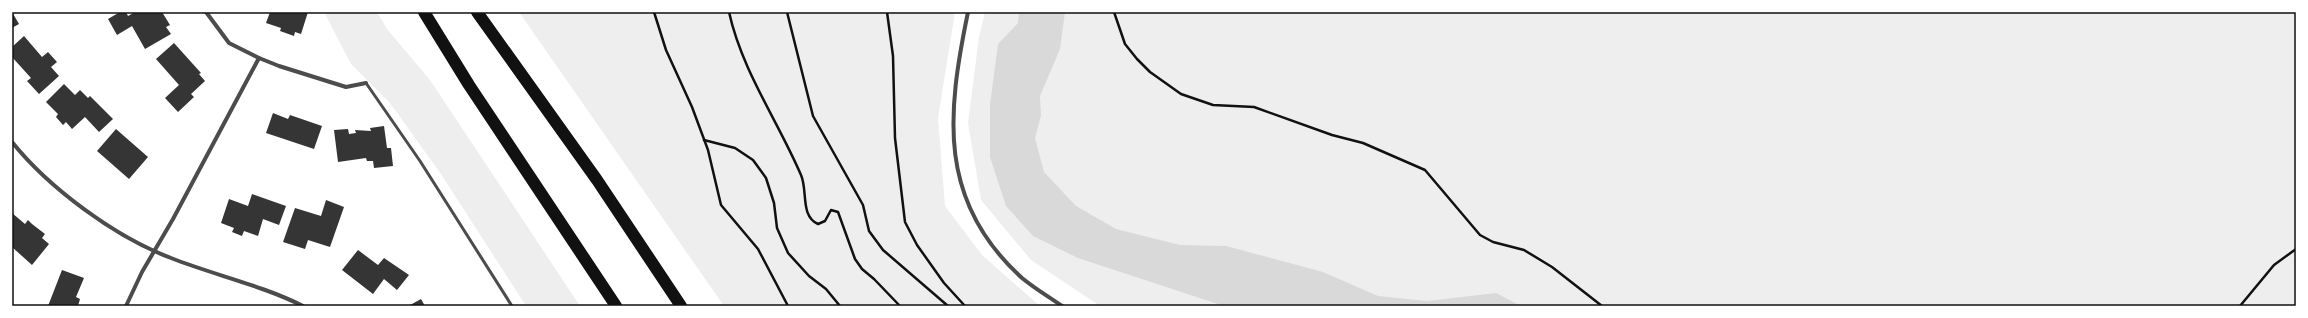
<svg xmlns="http://www.w3.org/2000/svg" width="2308" height="318" font-family="Barlow,sans-serif">
<style>
.green{fill:#eee}
.water{fill:#d9d9d9}
.building{fill:#353535}
.lines{fill:none;stroke-linecap:round;stroke-linejoin:round}
.path{stroke:#111;stroke-width:2.5}
.service{stroke:#4c4c4c;stroke-width:3}
.minor{stroke:#4c4c4c;stroke-width:4}
.motorway{stroke:#111;stroke-width:12}
.neatline{fill:none;stroke:#111;stroke-width:1.5}
</style>
<rect width="100%" height="100%" fill="#fff"/>
<g class="green">
<polygon points="324,12 377,12 387,29 430,80 580,306 526,306 441,174 390,103 351,64"/>
<polygon points="519,12 955,12 938,118 945,206 982,255 1040,306 724,306"/>
<polygon points="985,12 2296,12 2296,306 1100,306 1031,260 981,200 968,123 979,37"/>
</g>
<polygon class="water" points="1019,12 1065,12 1060,49 1040,96 1041,116 1035,138 1044,172 1076,206 1116,229 1180,245 1226,246 1323,272 1378,296 1427,301 1496,293 1521,306 1224,306 1078,258 1033,236 1006,206 990,157 990,105 998,44 1018,23"/>
<g class="building">
<polygon points="12,12 19,24 12,28"/>
<polygon points="120,12 126,12 128,16 135,12 162,12 170,25 166,27 171,34 145,49 132,26 117,35 108,19"/>
<polygon points="270,12 308,12 301,34 295,32 294,36 280,31 281,28 266,23"/>
<polygon points="24,36 42,57 48,52 57,62 51,67 59,76 39,94 27,81 31,78 12,57 12,47"/>
<polygon points="174,43 201,73 199,74 205,81 191,94 194,97 178,112 165,98 179,85 156,59"/>
<polygon points="64,84 75,95 80,90 88,98 90,96 113,119 99,132 85,117 72,129 66,122 63,125 56,117 58,114 46,102"/>
<polygon points="273,113 288,119 290,115 322,126 314,149 266,133"/>
<polygon points="384,126 387,148 391,148 393,166 374,168 373,161 367,161 366,158 338,162 334,130 348,129 349,134 356,133 355,130 371,131 370,128"/>
<polygon points="116,129 148,157 129,179 97,151"/>
<polygon points="252,194 286,206 279,225 263,219 258,236 244,231 242,236 232,232 234,228 221,223 229,199 248,206"/>
<polygon points="326,200 344,207 330,247 308,240 305,249 283,242 295,208 321,216"/>
<polygon points="12,213 25,224 28,220 32,224 45,234 42,238 49,244 32,265 12,247"/>
<polygon points="358,250 378,265 384,258 409,275 397,290 384,279 373,294 342,270"/>
<polygon points="62,270 84,278 76,297 80,299 78,306 48,306"/>
<polygon points="421,299 425,306 408,306 412,304"/>
</g>
<g class="lines">
<g class="path">
<polyline points="654,12 666,50 692,107 708,150 721,205 758,249 788,306"/>
<path d="M 729,12 C 742,71 778,121 801,175 C 808,191 800,216 818,224 L 825,221 L 831,210 L 838,212 L 855,259 L 862,269 L 874,279 L 900,306"/>
<polyline points="787,12 813,116 863,205 869,231 883,250 948,306"/>
<polyline points="887,12 893,56 895,138 905,222 917,245 944,283 965,306"/>
<polyline points="1114,12 1125,44 1137,59 1150,72 1181,94 1213,105 1254,107 1332,135 1363,143 1425,170 1480,235 1493,242 1524,250 1552,267 1602,306"/>
<polyline points="704,140 735,148 753,160 766,178 774,203 777,228 788,253 809,276 826,289 840,306"/>
<polyline points="2240,306 2274,265 2296,249"/>
</g>
<polyline class="service" points="366,83 420,161 512,306"/>
<g class="minor">
<polyline points="206,12 229,43 259,58 279,66 346,87 366,83"/>
<path d="M 968,12 C 947,114 937,201 1022,278 C 1034,288 1049,297 1062,306"/>
<path d="M 12,142 C 49,188 115,237 171,258 C 214,275 261,285 303,306"/>
<polyline points="126,306 142,272 173,219 259,58"/>
</g>
<g class="motorway">
<polyline points="424,12 469,85 616,306"/>
<polyline points="477,12 597,180 681,306"/>
</g>
</g>
<rect width="2308" height="318" fill="none" stroke="#ffffff" stroke-width="26"/>
<rect x="13" y="13" width="2282" height="292" class="neatline"/>
</svg>
